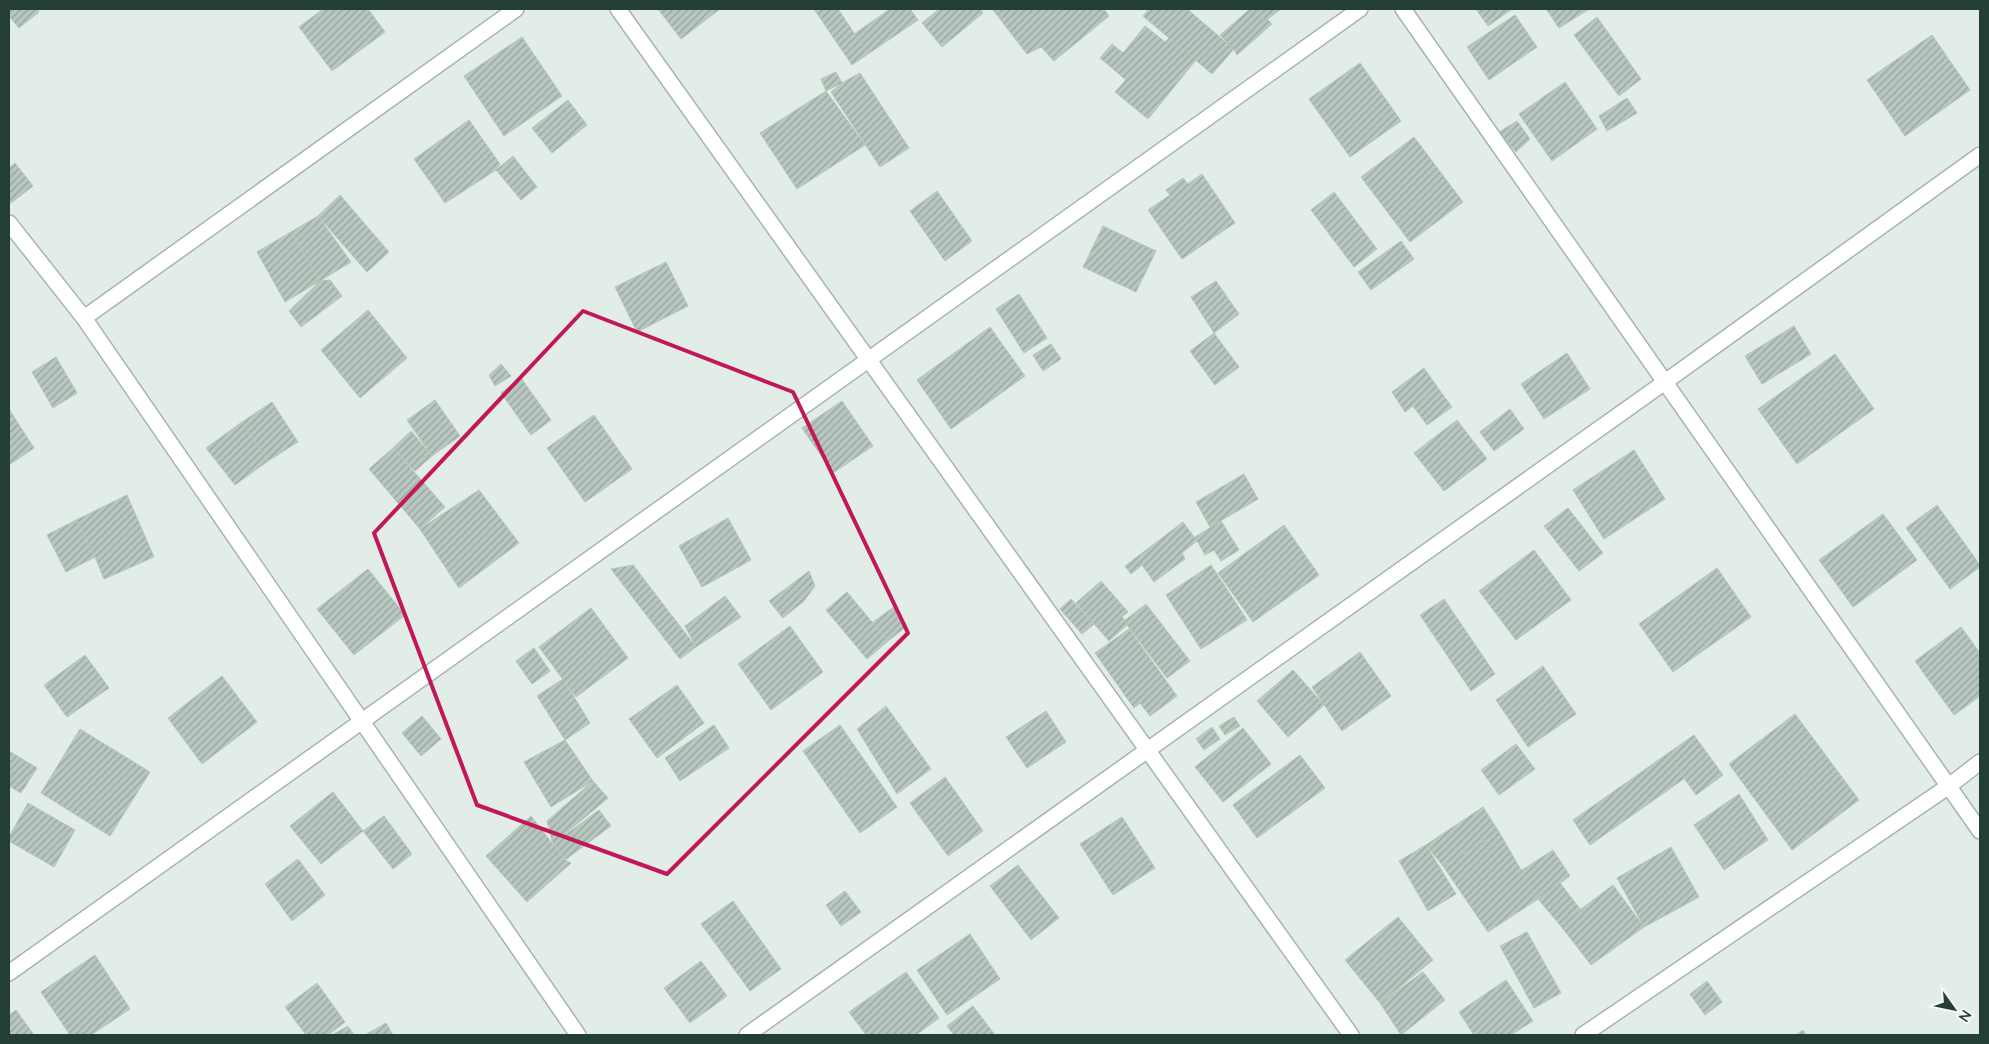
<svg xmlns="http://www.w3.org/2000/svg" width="1989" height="1044" font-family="Lato,sans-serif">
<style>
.building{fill:url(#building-hatch);stroke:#b5c6bc}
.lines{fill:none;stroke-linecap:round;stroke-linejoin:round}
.minor-casing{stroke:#a6b5ad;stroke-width:18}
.minor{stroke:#fff;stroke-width:15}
.marked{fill:none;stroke:#c2185b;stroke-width:4;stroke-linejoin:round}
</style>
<defs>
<pattern id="building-hatch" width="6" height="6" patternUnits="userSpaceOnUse" patternTransform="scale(1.25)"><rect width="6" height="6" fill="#b8c7bf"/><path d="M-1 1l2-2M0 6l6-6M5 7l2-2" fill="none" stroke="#95a39c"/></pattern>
</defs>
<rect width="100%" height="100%" fill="#e3ede7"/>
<g class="building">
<polygon points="9,9 37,9 39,12 19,28 9,16"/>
<polygon points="323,9 368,9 385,32 332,71 299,27"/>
<polygon points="658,9 720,9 681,39"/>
<polygon points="814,9 838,9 868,54 852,65"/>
<polygon points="890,9 910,9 918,20 868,54 854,34"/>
<polygon points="939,9 980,9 983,13 942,47 922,23"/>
<polygon points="994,9 1104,9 1109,16 1054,61 1041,47 1027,54 993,10"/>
<polygon points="1149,9 1187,9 1234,49 1212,74 1143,16"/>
<polygon points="1250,9 1258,9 1272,24 1237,55 1234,49 1220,35"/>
<polygon points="1257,9 1281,9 1265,21"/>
<polygon points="1476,9 1512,9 1488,26"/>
<polygon points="1546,9 1589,9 1559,28"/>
<polygon points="1515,15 1537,47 1489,80 1467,47"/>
<polygon points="1597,17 1641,79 1619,96 1574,35"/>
<polygon points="1145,26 1165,42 1169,38 1196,60 1148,119 1115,92 1126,80 1100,58 1112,44 1123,53"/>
<polygon points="1932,35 1970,90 1905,136 1867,80"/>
<polygon points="522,37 562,96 504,136 464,76"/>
<polygon points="1360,63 1401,121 1350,157 1309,99"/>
<polygon points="836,72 842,83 826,91 821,79"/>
<polygon points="860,73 909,148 880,167 831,92 842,83"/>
<polygon points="1565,82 1597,129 1552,161 1519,114"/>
<polygon points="826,91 865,145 797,189 760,133"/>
<polygon points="1627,98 1637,113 1607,131 1599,116"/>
<polygon points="568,100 587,125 552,153 532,128"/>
<polygon points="469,120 500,164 496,170 445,203 414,159"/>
<polygon points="1517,121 1530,139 1516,152 1499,132"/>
<polygon points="1414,137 1463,202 1410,242 1361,177"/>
<polygon points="513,156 537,187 521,200 496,170"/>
<polygon points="15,163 33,186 11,203 9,200 9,168"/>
<polygon points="1202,174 1235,223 1182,259 1148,210 1170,195 1166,190 1183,178 1188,184"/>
<polygon points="937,191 972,241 945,261 910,211"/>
<polygon points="1334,192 1377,249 1354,267 1311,210"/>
<polygon points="340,195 389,252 367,272 318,216"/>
<polygon points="318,216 351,262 320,281 291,232"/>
<polygon points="1103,226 1156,251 1136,292 1083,267"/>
<polygon points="291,232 320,281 285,302 257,252"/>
<polygon points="1401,241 1414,259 1371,290 1358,272"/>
<polygon points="666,262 688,306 637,332 615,287"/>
<polygon points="330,280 342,296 301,327 289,311 320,281"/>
<polygon points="1216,281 1239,314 1214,333 1191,297"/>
<polygon points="1019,294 1047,338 1024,353 996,309"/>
<polygon points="368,310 407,358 360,398 321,350"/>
<polygon points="1794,326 1811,354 1762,384 1745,356"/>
<polygon points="990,327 1025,376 951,429 917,380"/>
<polygon points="1214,333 1239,367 1215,385 1190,351"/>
<polygon points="1051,344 1061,359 1043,371 1033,355"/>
<polygon points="1567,353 1590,389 1544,419 1521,384"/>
<polygon points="1835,354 1874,409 1797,464 1758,409"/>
<polygon points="56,357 77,393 53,408 32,372"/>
<polygon points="501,364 511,376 495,386 489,375"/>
<polygon points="1424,368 1438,388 1405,412 1392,392"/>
<polygon points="521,378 551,420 531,435 501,393"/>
<polygon points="1438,388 1452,407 1427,425 1413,406"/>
<polygon points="435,400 460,436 432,456 407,420"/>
<polygon points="842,401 873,446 833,473 802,428"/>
<polygon points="272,402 298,442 268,461 242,422"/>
<polygon points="9,409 34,448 9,465"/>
<polygon points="1510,409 1524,429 1494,451 1480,432"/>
<polygon points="594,415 632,469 585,502 547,448"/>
<polygon points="1457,420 1487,459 1444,491 1414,453"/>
<polygon points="242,422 268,461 235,485 206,448"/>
<polygon points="411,431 432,456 415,471 393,448"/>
<polygon points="393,448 445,507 420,529 369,469"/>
<polygon points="1634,450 1665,499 1604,539 1573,490"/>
<polygon points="1244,474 1258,499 1210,527 1196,502"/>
<polygon points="479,490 519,543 459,588 420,529"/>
<polygon points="127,495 154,557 104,579 95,557 76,520"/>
<polygon points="1937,505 1980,565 1980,567 1950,589 1906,528"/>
<polygon points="1568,508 1603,553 1579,571 1544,526"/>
<polygon points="1883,514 1917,560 1853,607 1819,560"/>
<polygon points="728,518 751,560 702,587 679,546"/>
<polygon points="76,520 95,557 66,572 47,535"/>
<polygon points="1221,521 1239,550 1221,561 1214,550 1205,555 1195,537"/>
<polygon points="1183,522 1197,541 1182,553 1185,559 1154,582 1142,565 1131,574 1125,566"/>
<polygon points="1284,525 1319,575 1253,622 1218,573"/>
<polygon points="1534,550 1571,600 1516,640 1479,591"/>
<polygon points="633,565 696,647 680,659 611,569"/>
<polygon points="1211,565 1247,620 1201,649 1166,595"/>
<polygon points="1717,568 1751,617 1673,672 1639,624"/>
<polygon points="368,569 405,615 354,655 317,609"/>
<polygon points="809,571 815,586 804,601 792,584"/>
<polygon points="1101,581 1128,612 1122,617 1128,624 1109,641 1076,603"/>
<polygon points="792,584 804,601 783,618 769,601"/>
<polygon points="847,592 888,641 867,659 826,610"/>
<polygon points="725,596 741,617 696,647 685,626"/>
<polygon points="1071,599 1094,624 1082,634 1060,609"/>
<polygon points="1444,599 1495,674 1471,691 1420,615"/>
<polygon points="1146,604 1190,661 1167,678 1124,621"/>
<polygon points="894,607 907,626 888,641 873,622"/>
<polygon points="591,608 628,658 576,697 539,647"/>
<polygon points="790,626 823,672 771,710 738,664"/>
<polygon points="1961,627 1980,653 1980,696 1954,715 1915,661"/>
<polygon points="1129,629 1177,696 1150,716 1140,703 1134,708 1095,653"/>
<polygon points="534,648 550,671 532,684 516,661"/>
<polygon points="1360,652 1391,696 1342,731 1312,687"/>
<polygon points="85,655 109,688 67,717 44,685"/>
<polygon points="1543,666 1576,714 1528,747 1496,700"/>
<polygon points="1293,670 1324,705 1288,737 1257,701"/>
<polygon points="222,676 257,722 202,764 168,718"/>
<polygon points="563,679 590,723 565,740 537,696"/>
<polygon points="677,685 704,723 657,758 629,719"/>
<polygon points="886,706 931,769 897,794 857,729"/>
<polygon points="1046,711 1066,742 1027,768 1006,737"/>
<polygon points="1795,714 1859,800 1792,850 1729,764"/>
<polygon points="422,716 441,739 421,756 402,733"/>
<polygon points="1234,717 1240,726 1225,735 1219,726"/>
<polygon points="714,725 729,748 680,781 665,758"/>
<polygon points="840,725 897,807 860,833 803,751"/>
<polygon points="1212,727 1220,739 1204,750 1196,739"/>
<polygon points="1243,728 1271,764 1223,802 1195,767"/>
<polygon points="80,729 150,772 110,836 41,793"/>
<polygon points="1694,735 1723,775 1696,795 1667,754"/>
<polygon points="565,740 593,781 551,807 524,762"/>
<polygon points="1516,744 1535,769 1499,795 1481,770"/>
<polygon points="9,751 37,768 21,793 9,786"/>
<polygon points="1667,754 1685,778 1590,845 1573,820"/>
<polygon points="1300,755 1325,788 1257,838 1233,805"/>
<polygon points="945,777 983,831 948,856 910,803"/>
<polygon points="593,781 608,798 553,844 547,821"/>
<polygon points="333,792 363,831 321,864 290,826"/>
<polygon points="1739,794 1768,840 1724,870 1694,825"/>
<polygon points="28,803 75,830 54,867 9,841 9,837"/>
<polygon points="1483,807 1499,832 1443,866 1426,845"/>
<polygon points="599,810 611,826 565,860 553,844"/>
<polygon points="384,816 412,854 393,869 363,831"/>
<polygon points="531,816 565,860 571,863 527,902 486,856"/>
<polygon points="1122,817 1155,868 1113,895 1080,844"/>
<polygon points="1499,832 1538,899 1488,932 1443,866"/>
<polygon points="1426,845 1456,894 1428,911 1399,861"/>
<polygon points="1671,847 1699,897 1644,927 1617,878"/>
<polygon points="1553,850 1570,876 1538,899 1519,872"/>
<polygon points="298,859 325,895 292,921 265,884"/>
<polygon points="1018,865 1059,918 1031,940 990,886"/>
<polygon points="1560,883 1580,909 1560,925 1538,899"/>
<polygon points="1613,885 1644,927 1591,965 1560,925"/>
<polygon points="845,891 861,912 841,926 826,905"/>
<polygon points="733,901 781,969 750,991 701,924"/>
<polygon points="1398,917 1433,960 1380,1003 1345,960"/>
<polygon points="1527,932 1561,993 1534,1008 1500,946"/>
<polygon points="970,934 1000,979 947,1015 917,970"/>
<polygon points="95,955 130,1009 91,1035 70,1035 41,992"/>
<polygon points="701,961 727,996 690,1023 664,988"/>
<polygon points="906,972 939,1018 916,1035 866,1035 849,1012"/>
<polygon points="1423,972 1445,1000 1401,1035 1380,1003"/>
<polygon points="1506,980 1533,1021 1511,1035 1474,1035 1459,1012"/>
<polygon points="1707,981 1722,1002 1705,1015 1690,994"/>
<polygon points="317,983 345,1022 328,1035 306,1035 285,1007"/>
<polygon points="973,1006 995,1035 954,1035 947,1026"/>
<polygon points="16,1010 34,1035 9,1035 9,1015"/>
<polygon points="386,1023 393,1035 365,1035"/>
<polygon points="348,1026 354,1035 332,1035"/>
<polygon points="1803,1030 1806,1035 1796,1035"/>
</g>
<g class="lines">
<defs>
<g id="minor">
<polyline points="618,9 1351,1035"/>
<polyline points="1403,9 1980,831"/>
<polyline points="9,223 84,318 578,1035"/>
<polyline points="84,318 516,9"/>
<polyline points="9,973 1360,9"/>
<polyline points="747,1035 1665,382 1980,155"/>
<polyline points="1583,1035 1949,786 1980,762"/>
</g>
</defs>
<use href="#minor" class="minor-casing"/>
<use href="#minor" class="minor"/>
</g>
<path class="marked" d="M 583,311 L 793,392 L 908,633 L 667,874 L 477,805 L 374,533 Z"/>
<rect width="1989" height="1044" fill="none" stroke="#233e32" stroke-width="20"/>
<g transform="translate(1954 1009) rotate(123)" stroke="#f4f9f5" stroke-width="4" paint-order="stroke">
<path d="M0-4L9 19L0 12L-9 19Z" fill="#233e32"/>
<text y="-8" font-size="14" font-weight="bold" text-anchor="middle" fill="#233e32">N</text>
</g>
</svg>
